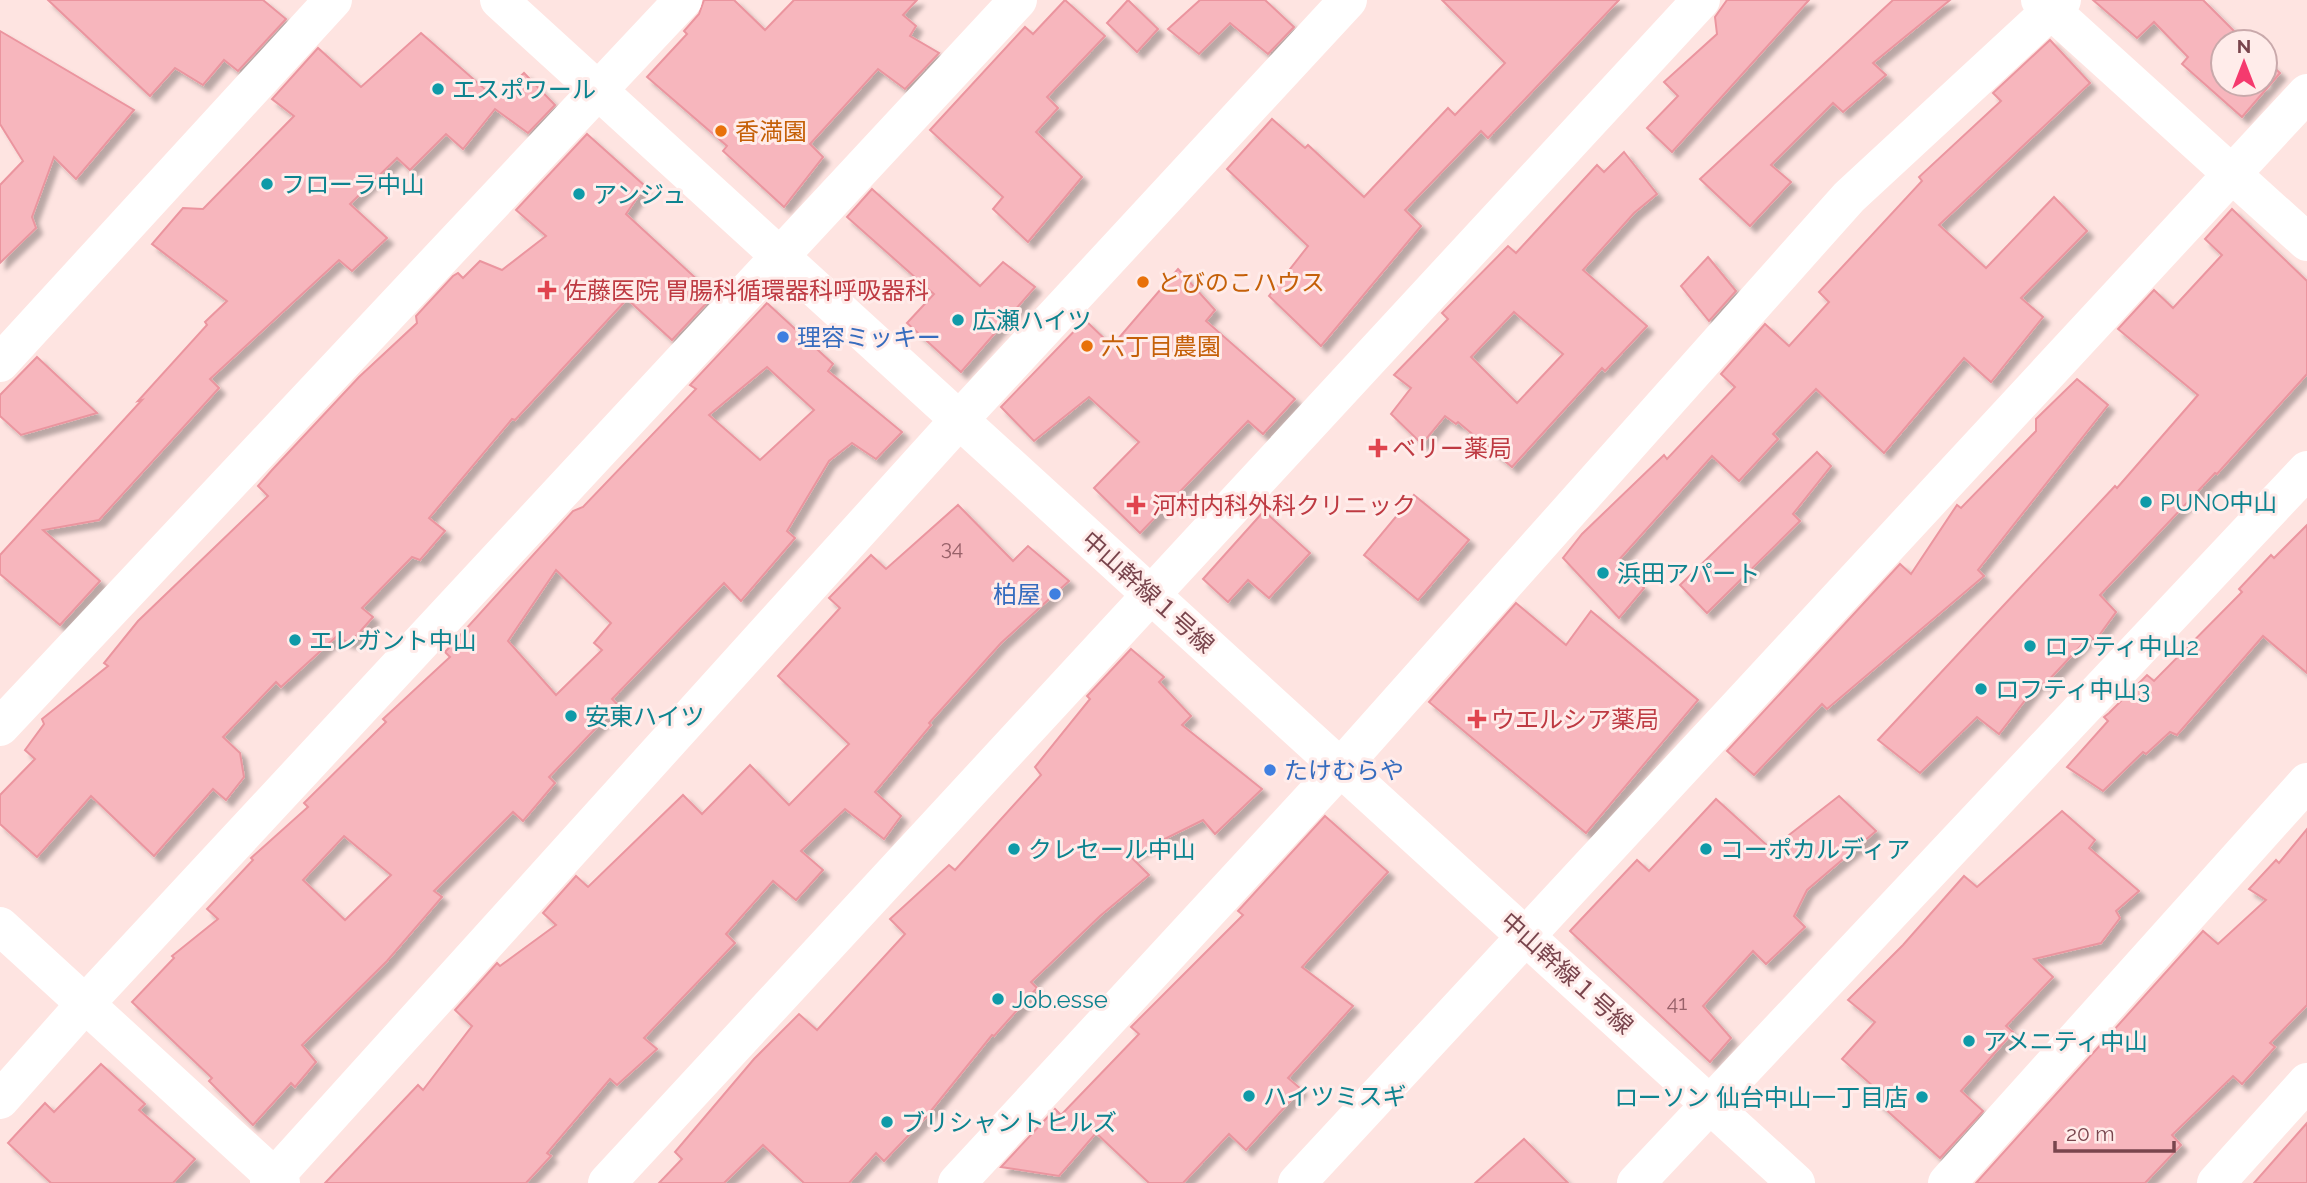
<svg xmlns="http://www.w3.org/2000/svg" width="2307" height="1183" font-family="Raleway,'Noto Sans JP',sans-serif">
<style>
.building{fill:#f7b6bd;stroke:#eb959f;stroke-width:2;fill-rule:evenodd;filter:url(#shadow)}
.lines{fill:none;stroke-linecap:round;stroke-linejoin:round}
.minor{stroke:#fff;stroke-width:38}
.culture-dot{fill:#0f9aa8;stroke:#ffecea;stroke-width:2.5}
.food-dot{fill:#e8710a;stroke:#ffecea;stroke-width:2.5}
.health-dot{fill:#e0444e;stroke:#ffecea;stroke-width:2.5}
.shop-dot{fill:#3f7fe0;stroke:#ffecea;stroke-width:2.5}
.labels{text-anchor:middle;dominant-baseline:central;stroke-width:6;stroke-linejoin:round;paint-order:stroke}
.number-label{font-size:21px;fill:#986169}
.culture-label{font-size:24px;fill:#0d838f;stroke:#ffecea;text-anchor:start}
.food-label{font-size:24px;fill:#c56008;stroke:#ffecea;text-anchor:start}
.health-label{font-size:24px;fill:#be3a42;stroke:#ffecea;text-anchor:start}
.shop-label{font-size:24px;fill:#366cbe;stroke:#ffecea;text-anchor:start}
.street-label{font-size:24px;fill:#79454d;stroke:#ffecea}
</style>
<defs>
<filter id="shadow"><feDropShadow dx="6" dy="6" stdDeviation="2" flood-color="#0004"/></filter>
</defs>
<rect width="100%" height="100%" fill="#fee4e1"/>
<g class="building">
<polygon points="48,0 263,0 286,19 238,71 224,60 203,85 175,68 150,96"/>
<polygon points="704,0 734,0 765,30 794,0 917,0 903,15 916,26 910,36 939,53 905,89 878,69 810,144 823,157 784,207 723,151 727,146 647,77 687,34 684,31 699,14"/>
<polygon points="1065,0 1105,36 1047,97 1058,108 1036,132 1082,177 1028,242 993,209 1003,197 930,130 1025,27 1033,34"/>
<polygon points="1128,0 1158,29 1137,52 1107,23"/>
<polygon points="1200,0 1265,0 1294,27 1268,54 1230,23 1199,54 1168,29"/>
<polygon points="1442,0 1619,0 1488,138 1481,131 1405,210 1421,226 1321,346 1269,296 1308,246 1227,169 1272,119 1305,148 1308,145 1364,197 1448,108 1455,115 1505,63"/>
<polygon points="1727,0 1809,0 1672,152 1647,128 1678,96 1664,82 1717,34 1715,17"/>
<polygon points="1893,0 1950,0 1873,63 1886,75 1843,112 1833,103 1771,165 1791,182 1750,226 1700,179"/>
<polygon points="2093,0 2203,0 2245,42 2223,42 2223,84 2265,84 2265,59 2280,73 2242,117 2182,64 2188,57 2154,22 2137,38"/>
<polygon points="0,31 134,110 76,179 54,157 32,217 36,228 0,263 0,185 23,161 0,124"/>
<polygon points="421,33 496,99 524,73 555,105 528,133 495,109 463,149 446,134 410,170 397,158 350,204 387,238 352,271 339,260 210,379 219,388 99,520 43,530 100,581 60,625 0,574 0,555 142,400 138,401 207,325 205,322 227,301 152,244 183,208 203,209 294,116 272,99 318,48 361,87"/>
<polygon points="2050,40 2090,83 1939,225 1986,268 2054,197 2087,231 2021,298 2043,317 1991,382 1964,358 1884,453 1816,389 1773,434 1778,439 1739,481 1712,456 1617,562 1644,588 1619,618 1563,558 1582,534 1664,455 1667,459 1735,387 1721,374 1765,324 1789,346 1829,302 1819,292 1922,181 1919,177 2001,101 1993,93"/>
<polygon points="587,134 645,186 626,214 714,295 672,340 627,299 515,420 512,419 429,518 445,531 420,560 412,557 362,608 373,617 350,643 336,637 281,687 276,682 223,737 240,753 244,777 226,800 213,789 154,856 91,796 37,857 0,824 0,795 35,759 25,750 44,724 42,719 108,666 104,663 138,621 268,496 258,486 272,470 359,377 417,323 416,316 453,276 458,273 463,278 480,261 502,270 546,236 516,210"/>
<path d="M 1624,152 L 1657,194 L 1634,213 L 1583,270 L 1647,326 L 1605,371 L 1602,368 L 1512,467 L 1458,422 L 1456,424 L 1445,416 L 1422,444 L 1391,414 L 1411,388 L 1394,375 L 1448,319 L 1442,313 L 1508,246 L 1516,253 L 1597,165 L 1604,172 ZM 1514,312 L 1563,354 L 1517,403 L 1471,357 Z"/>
<polygon points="872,189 980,286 1003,262 1035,287 961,372 907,323 934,294 847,217"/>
<polygon points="2232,209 2307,281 2307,374 2217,474 2215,473 2100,595 2116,612 2095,641 2090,636 2044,685 2040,681 1999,734 1977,717 1920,773 1878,740 2115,486 2117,488 2198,395 2118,329 2154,290 2173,308 2222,255 2205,239"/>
<polygon points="1708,257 1736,291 1709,321 1681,286"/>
<polygon points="1178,269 1215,310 1206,321 1295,399 1263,434 1248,421 1140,533 1094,488 1139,442 1089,397 1034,441 1001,407 1085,320 1112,346"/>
<path d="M 767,303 L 833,364 L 828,371 L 902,432 L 876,459 L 852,443 L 829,461 L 787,531 L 795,538 L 741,601 L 724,583 L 612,699 L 618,705 L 549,777 L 555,783 L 523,821 L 513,812 L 434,891 L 442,897 L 387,961 L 302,1045 L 316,1062 L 295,1087 L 291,1083 L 253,1125 L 209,1081 L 212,1078 L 132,1002 L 174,958 L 172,956 L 218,919 L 207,909 L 253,860 L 251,858 L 308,807 L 304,803 L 386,722 L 383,719 L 450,657 L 445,652 L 573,511 L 583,507 L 696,389 L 690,385 ZM 767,367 L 814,410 L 760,460 L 709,415 ZM 556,570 L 611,623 L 594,643 L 602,650 L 556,695 L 508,641 ZM 344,836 L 391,875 L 345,920 L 303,880 Z"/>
<polygon points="37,357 97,413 21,435 0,416 0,395"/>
<polygon points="2077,379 2108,405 1978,570 1984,576 1827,709 1822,704 1754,775 1727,751 1900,564 1911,574 1957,505 1961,508 2036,431 2036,419"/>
<polygon points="1817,452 1831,466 1793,514 1800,521 1707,613 1680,585"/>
<polygon points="1414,495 1469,540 1418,600 1364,555"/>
<polygon points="958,505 1013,561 1028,546 1069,581 1001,643 929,723 931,725 875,792 901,816 884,839 845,809 801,851 823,870 796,900 773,881 726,934 735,943 644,1038 657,1049 617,1085 610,1079 547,1153 551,1156 526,1183 325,1183 418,1085 423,1090 472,1026 455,1010 497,963 500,966 556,925 543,913 576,876 588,887 683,795 702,814 750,765 789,805 849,744 778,676 840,608 829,598 871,555 886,569"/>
<polygon points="1264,511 1310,553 1269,598 1248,580 1228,602 1203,579"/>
<polygon points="2307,525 2307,673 2263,636 2177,735 2170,732 2146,754 2143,752 2103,791 2067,767 2108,721 2104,717 2109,713 2147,675 2154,681 2242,592 2239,589 2271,555 2274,558"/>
<polygon points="1516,603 1566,645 1591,611 1698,700 1586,833 1429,702"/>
<polygon points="1131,649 1164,677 1159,682 1191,716 1182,725 1262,789 1215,834 1203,820 1130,856 1149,875 1100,916 1031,982 1037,988 994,1036 992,1035 926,1117 884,1161 876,1153 849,1183 804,1183 763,1145 724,1183 659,1183 682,1159 675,1152 754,1059 799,1014 817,1030 905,934 890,919 949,865 955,870 1041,775 1035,767 1090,699 1087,696"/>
<polygon points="1839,796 1876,831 1807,890 1794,916 1805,927 1766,964 1753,951 1703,1006 1731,1038 1710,1062 1570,931 1637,860 1649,871 1716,799 1771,849"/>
<polygon points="2062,811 2095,840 2089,848 2139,891 2116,911 2120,918 2101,943 2034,959 2053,977 2006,1026 2013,1032 1961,1091 1983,1111 1940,1158 1875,1100 1881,1093 1842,1059 1875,1022 1848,1000 1903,945 1964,876 1977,887"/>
<polygon points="1325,816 1388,872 1302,967 1353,1006 1288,1078 1301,1089 1246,1150 1229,1134 1183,1183 1149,1183 1096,1133 1059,1176 1001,1167 1055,1109 1061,1115 1139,1034 1131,1027 1243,915 1238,911"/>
<polygon points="2307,829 2307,1005 2270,1043 2275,1047 2242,1084 2233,1076 2172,1135 2181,1145 2145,1183 1976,1183 2203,931 2218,944 2266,900 2249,889 2276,860 2279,863"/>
<polygon points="101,1064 145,1104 139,1110 195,1159 173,1183 51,1183 8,1143 45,1103 54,1112"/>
<polygon points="2307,1123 2307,1183 2254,1183"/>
<polygon points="1524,1139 1568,1183 1475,1183"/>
</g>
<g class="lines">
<g class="minor">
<polyline points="499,0 1796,1183"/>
<polyline points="2040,0 2307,242"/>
<polyline points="0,363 333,0"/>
<polyline points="0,727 683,0"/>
<polyline points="0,926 281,1183"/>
<polyline points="0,1100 85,1004 1018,0"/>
<polyline points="269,1183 959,420 1348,0"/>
<polyline points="607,1183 1701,0"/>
<polyline points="957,1183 1341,767 1849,197 2062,0"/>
<polyline points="1297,1183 2307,93"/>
<polyline points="1636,1183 2307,470"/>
<polyline points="1947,1183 2307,782"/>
<polyline points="2216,1183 2307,1082"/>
</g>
</g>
<g class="culture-dot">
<circle cx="438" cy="89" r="7"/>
<circle cx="267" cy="184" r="7"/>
<circle cx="579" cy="194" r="7"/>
<circle cx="958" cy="320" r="7"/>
<circle cx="2146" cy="502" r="7"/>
<circle cx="1603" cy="573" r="7"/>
<circle cx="295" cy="640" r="7"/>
<circle cx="2030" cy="646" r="7"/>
<circle cx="1981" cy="689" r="7"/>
<circle cx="571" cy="716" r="7"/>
<circle cx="1014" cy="849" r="7"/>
<circle cx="1706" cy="849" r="7"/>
<circle cx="998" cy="999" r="7"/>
<circle cx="1969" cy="1041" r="7"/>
<circle cx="1249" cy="1096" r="7"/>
<circle cx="1922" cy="1097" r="7"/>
<circle cx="887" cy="1122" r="7"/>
</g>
<g class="food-dot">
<circle cx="721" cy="131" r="7"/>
<circle cx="1143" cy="282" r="7"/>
<circle cx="1087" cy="346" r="7"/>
</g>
<g class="health-dot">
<path d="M543.5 279.5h7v7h7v7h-7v7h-7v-7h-7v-7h7z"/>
<path d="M1374.5 437.5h7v7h7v7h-7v7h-7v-7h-7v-7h7z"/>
<path d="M1132.5 494.5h7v7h7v7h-7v7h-7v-7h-7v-7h7z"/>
<path d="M1473.5 708.5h7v7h7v7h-7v7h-7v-7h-7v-7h7z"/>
</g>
<g class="shop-dot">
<circle cx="783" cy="337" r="7"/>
<circle cx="1055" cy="594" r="7"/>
<circle cx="1270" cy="770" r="7"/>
</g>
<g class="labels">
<g class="number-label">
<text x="952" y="547">34</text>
<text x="1677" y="1002">41</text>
</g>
<g class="culture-label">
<text x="452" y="89">エスポワール</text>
<text x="281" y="184">フローラ中山</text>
<text x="593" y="194">アンジュ</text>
<text x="972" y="320">広瀬ハイツ</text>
<text x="2160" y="502">PUNO中山</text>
<text x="1617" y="573">浜田アパート</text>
<text x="309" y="640">エレガント中山</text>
<text x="2044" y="646">ロフティ中山2</text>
<text x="1995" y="689">ロフティ中山3</text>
<text x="585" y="716">安東ハイツ</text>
<text x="1028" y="849">クレセール中山</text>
<text x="1720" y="849">コーポカルディア</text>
<text x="1012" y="999">Job.esse</text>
<text x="1983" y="1041">アメニティ中山</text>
<text x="1263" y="1096">ハイツミスギ</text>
<text x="1908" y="1097" text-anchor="end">ローソン 仙台中山一丁目店</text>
<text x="901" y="1122">ブリシャントヒルズ</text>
</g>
<g class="food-label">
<text x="735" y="131">香満園</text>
<text x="1157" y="282">とびのこハウス</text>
<text x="1101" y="346">六丁目農園</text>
</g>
<g class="health-label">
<text x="563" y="290">佐藤医院 胃腸科循環器科呼吸器科</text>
<text x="1392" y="448">ベリー薬局</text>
<text x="1152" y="505">河村内科外科クリニック</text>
<text x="1491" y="719">ウエルシア薬局</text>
</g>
<g class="shop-label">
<text x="797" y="337">理容ミッキー</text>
<text x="1041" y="594" text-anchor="end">柏屋</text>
<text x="1284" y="770">たけむらや</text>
</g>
<g class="street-label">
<text transform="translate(1148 592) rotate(42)">中山幹線１号線</text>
<text transform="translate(1567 973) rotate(42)">中山幹線１号線</text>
</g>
</g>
<g transform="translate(2244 63)"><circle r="33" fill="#ffecea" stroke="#c9a9ab" stroke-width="2"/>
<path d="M0-5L12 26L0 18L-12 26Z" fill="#f53a6e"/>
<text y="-10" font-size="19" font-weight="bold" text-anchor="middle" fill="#79454d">N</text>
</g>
<path d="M2055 1141v10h119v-10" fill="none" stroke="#79454d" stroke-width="3.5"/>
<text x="2066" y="1141" font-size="21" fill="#79454d" stroke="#ffecea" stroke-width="5" paint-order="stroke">20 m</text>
</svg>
